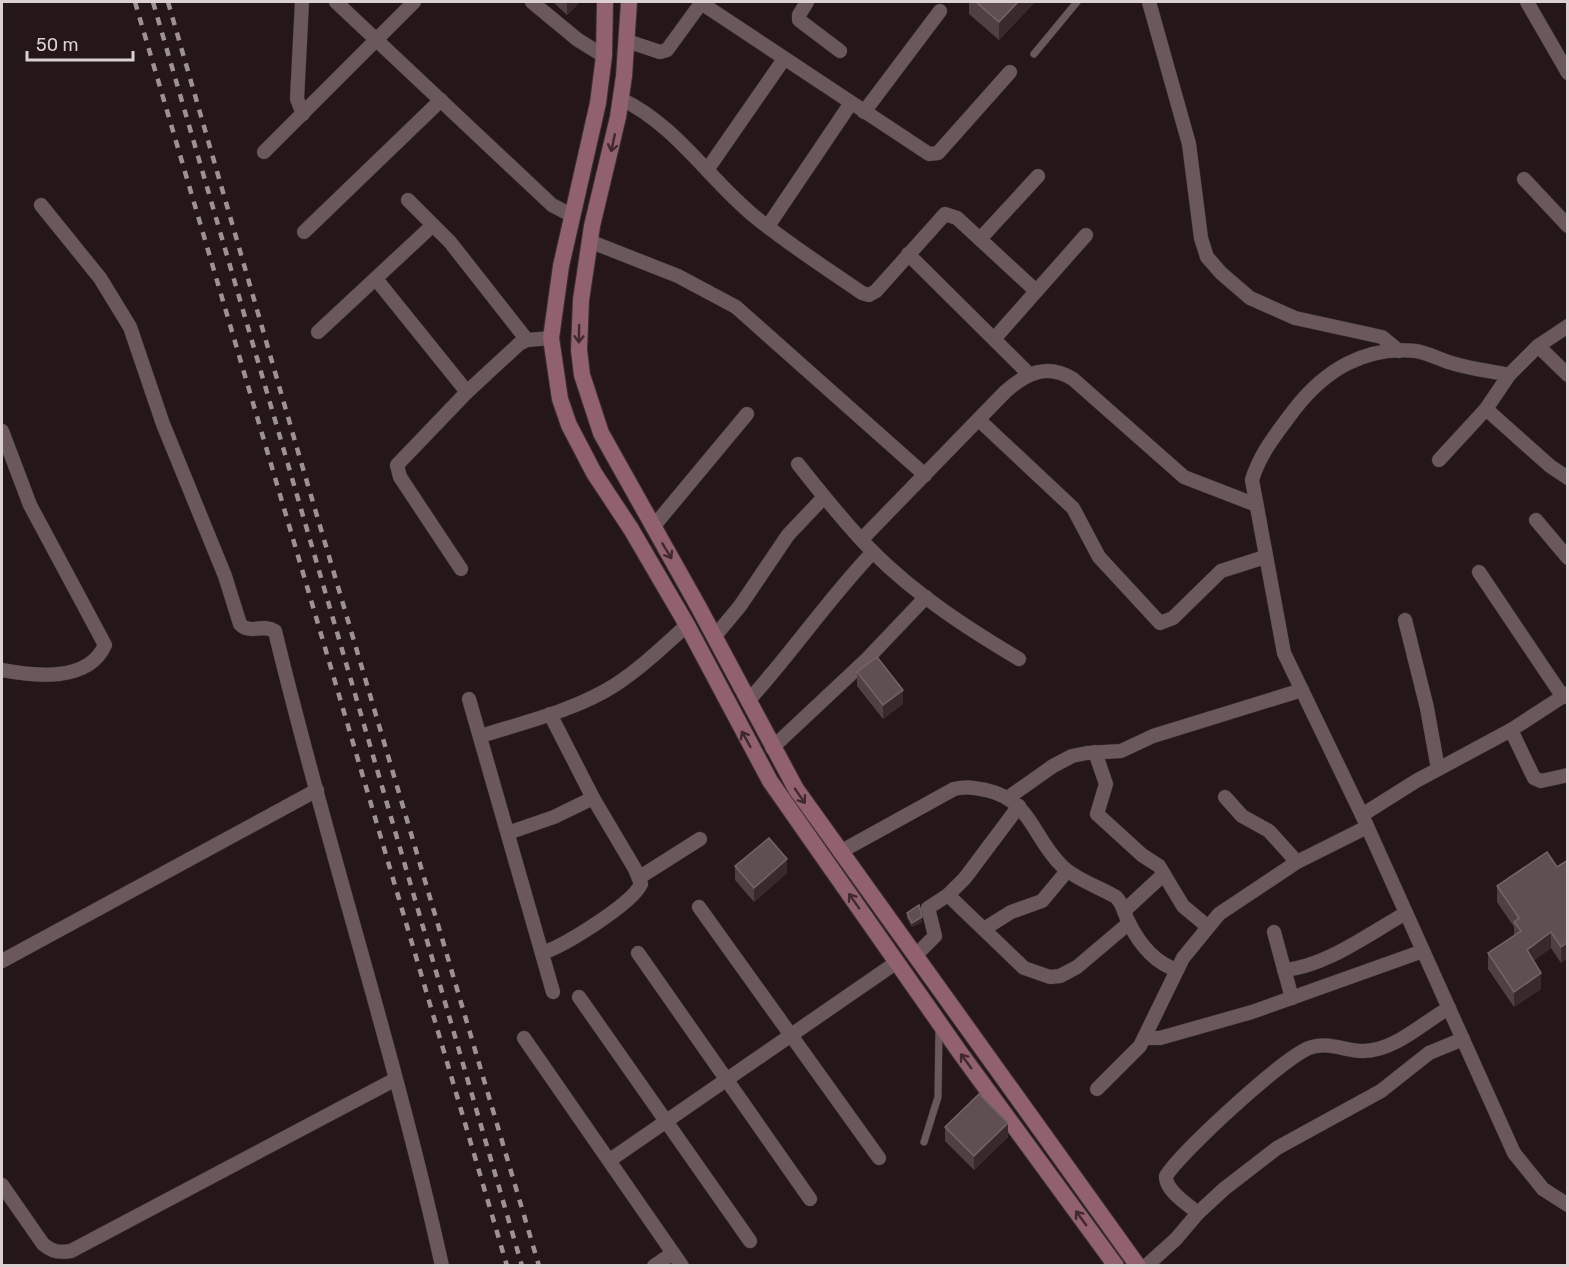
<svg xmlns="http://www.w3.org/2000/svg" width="1569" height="1267" font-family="Rubik,sans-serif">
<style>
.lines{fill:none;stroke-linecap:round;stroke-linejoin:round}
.service-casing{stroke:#3a3032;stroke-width:8}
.minor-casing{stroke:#3a3032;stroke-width:15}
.secondary-casing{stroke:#3a3032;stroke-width:18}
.service{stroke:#6a585b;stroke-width:7}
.minor{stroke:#6a585b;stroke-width:14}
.secondary{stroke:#91616d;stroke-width:16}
.rail{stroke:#9e9194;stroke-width:4.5;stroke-dasharray:8 8;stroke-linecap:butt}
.wall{fill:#504044}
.shaded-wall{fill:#39292c}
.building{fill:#5f4f53;stroke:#736467;stroke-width:1.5}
.oneway{stroke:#40292e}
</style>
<rect width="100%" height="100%" fill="#251619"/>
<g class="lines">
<defs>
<g id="service">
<polyline points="1034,54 1077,2"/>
<polyline points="924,1142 938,1097 939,1028"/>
</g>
<g id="minor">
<polyline points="302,2 297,99 303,114"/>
<polyline points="336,2 552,205 573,216"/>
<polyline points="532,2 578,40 604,56"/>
<polyline points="807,2 799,15 799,20 840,51"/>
<polyline points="1149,2 1189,144 1201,238 1207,257 1221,273 1250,298 1295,318 1382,337 1399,351"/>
<polyline points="1527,2 1568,73"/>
<polyline points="701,3 929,154 938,153 1010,72"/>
<polyline points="627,41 660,52 667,50 702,2"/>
<path d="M 621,99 C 676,125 708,178 754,216 C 788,244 826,268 862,293 L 869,295 L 876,291 L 945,214 L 957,218 L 1036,291"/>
<polyline points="864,112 940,11"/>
<polyline points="264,152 414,2"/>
<polyline points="707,170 784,59"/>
<polyline points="1524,179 1568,226"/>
<polyline points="408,200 450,242 527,340"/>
<path d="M 41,205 L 100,278 L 130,327 L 163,424 L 225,576 L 240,624 C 250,635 263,623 275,631 C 326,844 395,1052 442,1266"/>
<polyline points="768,226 851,103"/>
<polyline points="304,232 441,100"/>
<polyline points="980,239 1038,176"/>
<polyline points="589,241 678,276 736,307 925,475"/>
<polyline points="908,254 1029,374"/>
<polyline points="376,279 467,392"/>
<polyline points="318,332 433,225"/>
<polyline points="994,339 1086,235"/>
<polyline points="1538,346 1568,375"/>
<path d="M 1509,375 C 1491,371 1472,369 1455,364 C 1442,361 1429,353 1416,351 C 1365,345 1324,371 1294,410 C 1277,433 1260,453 1252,480 L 1284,653 L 1362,815 L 1514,1153 L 1543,1189 L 1568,1205"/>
<polyline points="1486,409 1550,466 1568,478"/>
<polyline points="979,420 1073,508 1099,557 1160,623 1173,618 1221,571 1265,557"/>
<path d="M 2,431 L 30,505 L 105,645 C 88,683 34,676 2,670"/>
<polyline points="1439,460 1486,409 1509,375 1538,346 1568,326"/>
<path d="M 798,464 C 822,494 846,525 873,552 C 916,595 967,628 1019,659"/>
<polyline points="1536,520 1568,558"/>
<polyline points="653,527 747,414"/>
<path d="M 862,539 L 1005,392 C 1026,373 1047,363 1073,379 L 1184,477 L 1254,504"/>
<polyline points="461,569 400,477 397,465 467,392 519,344 527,340 551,338"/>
<polyline points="1479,572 1563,697"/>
<polyline points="1405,620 1427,708 1438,769"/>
<polyline points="715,636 740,606 788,535 824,497"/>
<polyline points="469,699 553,992"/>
<path d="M 748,701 C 792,653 828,599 873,552"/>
<polyline points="1511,730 1534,778 1541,781 1568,775"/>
<path d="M 481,736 C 525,722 576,710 615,685 C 641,668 664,646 687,625"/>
<polyline points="772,748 867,659 926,597"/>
<polyline points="1095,752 1106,784 1097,814 1142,855 1159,866 1183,906 1207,926"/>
<polyline points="1009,797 1053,766 1072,756 1087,753 1121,751 1153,736 1302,690"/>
<polyline points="1225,797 1242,816 1269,831 1297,862"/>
<polyline points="1362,815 1416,781 1511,730 1568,693"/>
<polyline points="508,833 554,817 593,798"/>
<path d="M 840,852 L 954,789 C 966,786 974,788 986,790 C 1033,801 1032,838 1063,867 C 1077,880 1099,887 1116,897 C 1124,905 1124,914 1129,923 C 1139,943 1155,963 1177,970"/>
<polyline points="640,877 700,839"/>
<polyline points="948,895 1024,968 1050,977 1060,976 1077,967 1129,923"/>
<polyline points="699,907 879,1158"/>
<polyline points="1124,911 1164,874"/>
<polyline points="984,929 1011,912 1042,901 1067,871"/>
<polyline points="1274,932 1292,998"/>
<path d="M 542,953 C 564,946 632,904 641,884 L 635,869 L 593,798 L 550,714"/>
<polyline points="638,953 810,1199"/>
<polyline points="915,956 935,936 928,908 948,895 965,878 1019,806"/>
<polyline points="2,961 317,790"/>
<path d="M 1284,970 C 1325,967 1370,933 1406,913"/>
<polyline points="579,997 750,1241"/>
<polyline points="524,1038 682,1266"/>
<polyline points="1144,1038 1160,1038 1252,1012 1423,951"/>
<polyline points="1097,1089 1140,1046 1183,958 1219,914 1297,862 1367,827"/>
<polyline points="610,1160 897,962"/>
<path d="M 2,1185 L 43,1244 C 53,1252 59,1253 71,1251 L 394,1080"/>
<path d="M 1198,1213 C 1187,1204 1165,1190 1166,1176 C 1182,1151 1283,1058 1309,1048 C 1327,1041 1346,1051 1364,1051 C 1396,1050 1422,1023 1449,1008"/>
<polyline points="654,1266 673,1253"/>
<polyline points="1146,1266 1176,1239 1198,1213 1224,1189 1277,1148 1381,1091 1429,1053 1463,1039"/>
</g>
<g id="secondary">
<polyline points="605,2 604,56 598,103 561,266 551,338 560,399 569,425 594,473 631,529 687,625 770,781 961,1054 1116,1266"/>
<polyline points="629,2 624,76 618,117 592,226 581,300 579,350 582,375 601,433 698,606 796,789 1138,1266"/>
</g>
</defs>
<use href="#service" class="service-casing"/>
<use href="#minor" class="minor-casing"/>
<use href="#secondary" class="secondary-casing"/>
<use href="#service" class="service"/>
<use href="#minor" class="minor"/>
<use href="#secondary" class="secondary"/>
<g class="rail">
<polyline points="135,2 507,1266"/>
<polyline points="153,2 522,1266"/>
<polyline points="168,2 299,455 539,1266"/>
</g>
</g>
<g class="wall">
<polygon points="553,2 580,2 567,15"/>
<polygon points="969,2 1035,2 999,40 969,14"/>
<polygon points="857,672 903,704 883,719 857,686"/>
<polygon points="1568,860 1561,963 1551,948 1533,961 1541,989 1514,1007 1488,969 1488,953 1514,935 1514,927 1497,902 1497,886 1557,867"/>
<polygon points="735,866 787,873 754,902 735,880"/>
<polygon points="907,913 922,922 912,927 907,918"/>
<polygon points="945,1127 1008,1137 974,1170 945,1141"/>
</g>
<g class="shaded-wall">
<polygon points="567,2 580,2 567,15"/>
<polygon points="1018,2 1035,2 999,40 999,22"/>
<polygon points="903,690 903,704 883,719 883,705"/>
<polygon points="787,859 787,873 754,902 754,888"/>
<polygon points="922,917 922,922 912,927 912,923"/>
<polygon points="1551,932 1551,948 1527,966 1527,950"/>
<polygon points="1568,942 1568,958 1561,963 1561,947"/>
<polygon points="1541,973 1541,989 1514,1007 1514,992"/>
<polygon points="1008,1123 1008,1137 974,1170 974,1156"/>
</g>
<g class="building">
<polygon points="976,2 1018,2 999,22"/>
<polygon points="877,657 903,690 883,705 857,672"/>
<polygon points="769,838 787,859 754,888 735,866"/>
<polygon points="1547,852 1557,867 1568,860 1568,942 1561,947 1551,932 1527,950 1541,973 1514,992 1488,953 1521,931 1514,922 1519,918 1497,886"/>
<polygon points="919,905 922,917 912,923 907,913"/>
<polygon points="979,1094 1008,1123 974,1156 945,1127"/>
</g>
<defs><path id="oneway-shaft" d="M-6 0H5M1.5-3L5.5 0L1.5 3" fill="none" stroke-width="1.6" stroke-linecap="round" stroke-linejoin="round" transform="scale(1.5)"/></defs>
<g class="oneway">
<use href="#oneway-shaft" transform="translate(613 143) rotate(102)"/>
<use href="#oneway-shaft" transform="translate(579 334) rotate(91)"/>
<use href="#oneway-shaft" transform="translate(667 551) rotate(59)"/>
<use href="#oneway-shaft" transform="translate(746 739) rotate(-119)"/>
<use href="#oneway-shaft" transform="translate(800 796) rotate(55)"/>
<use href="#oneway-shaft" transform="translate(854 901) rotate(-125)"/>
<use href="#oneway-shaft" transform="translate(966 1061) rotate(-126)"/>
<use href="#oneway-shaft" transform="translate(1081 1218) rotate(-126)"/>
</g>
<rect width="1569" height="1267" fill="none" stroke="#dbd0d2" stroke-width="6"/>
<path d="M27 51v9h106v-9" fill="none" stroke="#dbd0d2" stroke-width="3"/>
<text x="36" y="51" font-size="18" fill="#dbd0d2" stroke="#251619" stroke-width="4.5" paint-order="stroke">50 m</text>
</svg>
